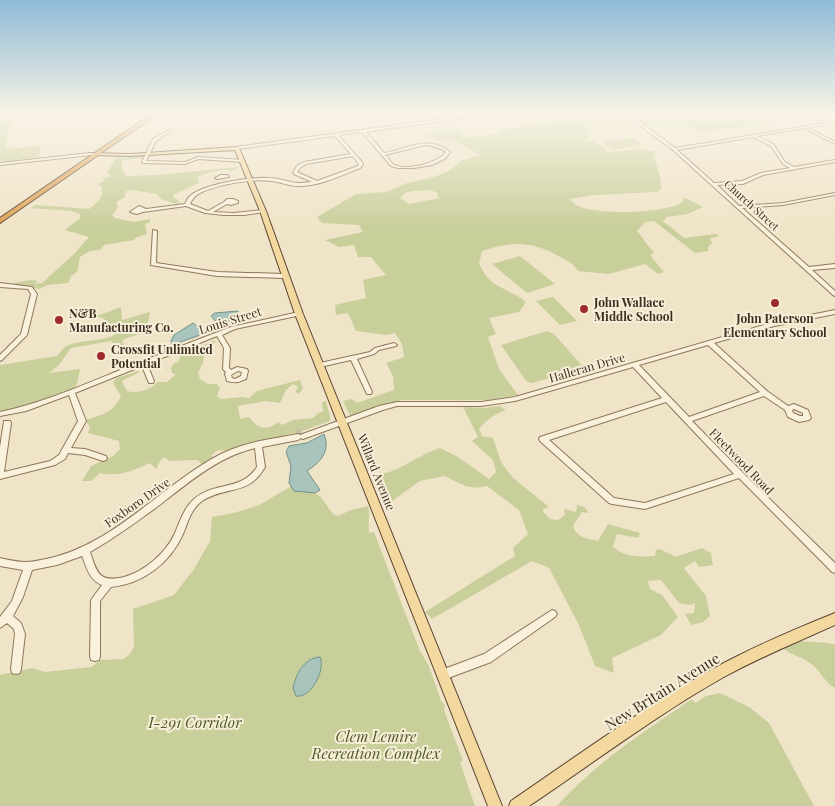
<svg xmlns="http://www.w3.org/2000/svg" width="835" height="806" font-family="'Playfair Display',serif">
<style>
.green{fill:#c9cf9b;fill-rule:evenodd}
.water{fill:#a9c4bc;stroke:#6f938a}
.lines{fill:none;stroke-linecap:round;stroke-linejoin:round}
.minor-tunnel{stroke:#ccc0a6;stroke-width:8;stroke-dasharray:8 4;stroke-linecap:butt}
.minor-casing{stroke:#8d765c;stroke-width:2}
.major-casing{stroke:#5b4430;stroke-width:2}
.highway-casing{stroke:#5b4430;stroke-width:2}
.minor{fill:#faf1dc;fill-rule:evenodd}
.major{fill:#f3d9a0;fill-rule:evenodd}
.highway{fill:#e0a458;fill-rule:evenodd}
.poi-dot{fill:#9e2a2b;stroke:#f7eed8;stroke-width:2}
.labels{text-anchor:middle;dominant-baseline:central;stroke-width:4;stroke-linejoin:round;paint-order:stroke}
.far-street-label{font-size:11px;fill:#3d2e20;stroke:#f7eed8}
.poi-label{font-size:12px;font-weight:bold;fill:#3d2e20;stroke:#f7eed8;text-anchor:start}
.street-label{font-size:12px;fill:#3d2e20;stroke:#f7eed8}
.near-street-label{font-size:15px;fill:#3d2e20;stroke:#f7eed8}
.near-park-label{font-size:15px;font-style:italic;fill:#4d5a26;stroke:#f7eed8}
</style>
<rect width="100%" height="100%" fill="#f0e4c8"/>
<g class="green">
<polygon points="0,115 40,115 19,117 11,122 5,149 40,146 41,148 39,157 4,162 0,160"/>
<path d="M 576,115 L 591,115 L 595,118 L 593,120 L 598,123 L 629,119 L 636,123 L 589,125 L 585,128 L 596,132 L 588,133 L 590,136 L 586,141 L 595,141 L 609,152 L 636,149 L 654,151 L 656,153 L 653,154 L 660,177 L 661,189 L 657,192 L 594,195 L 570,199 C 572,201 575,205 578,206 C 598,215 665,214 683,202 L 683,197 L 703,207 L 688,214 L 667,217 L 663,221 L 684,238 L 716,234 L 719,236 L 710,238 L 712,243 L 708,247 L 708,251 L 695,253 L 654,221 L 645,222 L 637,231 L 654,253 L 650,255 L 664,272 L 658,274 L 645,264 L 609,274 L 578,271 C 573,263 568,261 560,257 C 532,241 512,241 482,251 L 479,264 C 482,268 484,274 488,278 C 498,289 515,292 526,302 L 519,312 L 489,318 L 496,334 L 488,337 L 499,369 L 518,395 L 487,400 L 402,400 L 350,416 L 343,401 L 352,399 L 357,403 L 394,390 L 393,376 L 386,363 L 404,357 L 402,344 L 395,333 L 386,335 L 356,331 L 348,313 L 336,315 L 335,305 L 366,298 L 363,280 L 386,275 L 371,257 L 358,257 L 354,245 L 339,247 L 325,240 L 363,232 L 359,225 L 322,223 L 317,217 L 356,194 L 386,192 L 407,183 L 434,177 L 449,171 L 461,161 L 480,155 L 452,139 L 436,141 L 428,133 L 457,129 L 467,138 L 502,133 L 499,130 L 548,123 L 544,119 ZM 431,190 L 438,193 L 437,197 L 440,198 L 409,204 L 400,198 C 407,188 420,192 431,190 Z"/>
<polygon points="631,115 772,115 767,119 773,123 701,133 685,125 648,126"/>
<polygon points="634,138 642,144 612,150 601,142"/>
<path d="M 143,156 L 143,158 L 123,160 L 121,167 L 126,176 L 158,175 L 239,167 L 230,172 L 230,170 C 218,170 206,172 197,178 L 199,183 L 175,194 L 173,197 L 180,202 L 176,204 L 161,199 L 157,194 L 133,190 L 126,191 L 125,197 L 116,202 L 118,207 L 112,215 L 115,218 L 134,222 L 150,219 L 150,222 L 145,224 L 147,234 L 135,238 L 134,240 L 104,245 L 100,250 L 90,251 L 80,257 L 77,272 L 71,276 L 68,283 L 47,285 L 39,289 L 11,284 L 30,280 L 38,281 L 34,284 L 42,283 L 74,254 L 89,237 L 65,230 L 80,218 L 80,214 L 71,211 L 30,208 L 36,205 L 89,209 C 97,203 105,197 101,186 L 97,185 L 105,180 L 102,179 L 112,176 L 107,173 L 116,158 Z"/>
<polygon points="520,256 555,284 527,293 492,264"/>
<polygon points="553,297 577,321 560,325 536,301"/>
<path d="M 121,307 L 122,320 L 150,312 C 147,333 144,333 124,339 L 122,342 L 125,346 L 122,348 L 116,348 L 115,344 L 111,341 L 71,348 L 59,365 L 49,373 L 80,369 L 76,388 L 38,402 L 0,412 L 0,365 L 57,356 C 59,354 62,349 65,347 C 78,338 112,344 120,329 L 118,327 L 102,327 L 106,322 L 103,318 L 94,317 Z"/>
<polygon points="547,331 554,334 584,368 532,383 526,381 501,345"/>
<path d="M 214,340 L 215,343 L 205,349 L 203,363 L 198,373 L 200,379 L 208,384 L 217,384 L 220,388 L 217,396 L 221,399 L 242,397 L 249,398 L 257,391 L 300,380 L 303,388 L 299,394 L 295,392 L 298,387 L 293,384 L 286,390 L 280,403 L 266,401 L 238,406 L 240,419 L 249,417 C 257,428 267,432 278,422 L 282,425 L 293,420 L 313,418 L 318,413 L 323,412 L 322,402 L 326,401 L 330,416 L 330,421 L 302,431 L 225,451 L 218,450 L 212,455 L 213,459 L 203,466 L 198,460 L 169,461 L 166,458 L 162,458 L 156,469 L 150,463 C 132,471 119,477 100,473 L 91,481 L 82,481 L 91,466 L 113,456 L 120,449 L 119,441 L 88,433 L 90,427 L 85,420 L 104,414 L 112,409 L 121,397 L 113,382 L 117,378 L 138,371 L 140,372 L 122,381 L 127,391 C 137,394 151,390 157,382 L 167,382 L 176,374 L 172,373 L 171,368 L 174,363 L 179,362 L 180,356 Z"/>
<path d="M 499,406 L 506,410 C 495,414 487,419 479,429 L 482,436 L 493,438 L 501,462 L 512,477 L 549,507 L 542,510 L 550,519 L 558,520 L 565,515 L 564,509 L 576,512 L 577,505 L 584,507 L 589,513 L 582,512 L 573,526 C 576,537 588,539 598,541 L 608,524 L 640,533 L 638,538 L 617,534 L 613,547 C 625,557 639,557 655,556 L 656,550 L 660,549 L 676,557 L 702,548 L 711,553 L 713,565 L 699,567 L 695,561 L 684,568 L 706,596 L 710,616 L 703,622 L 691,625 L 685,614 L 694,613 L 695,603 L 691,605 L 679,603 L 661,580 L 648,581 L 650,589 L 662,595 L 678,617 L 661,635 L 612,658 L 614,673 L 595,666 L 579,625 L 549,568 L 532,561 L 432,619 L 425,612 L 515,556 L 513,548 L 528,534 L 519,510 L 487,486 C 467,491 461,483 444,476 L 420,481 L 385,506 L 374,475 C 398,474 417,455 440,448 L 458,457 L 489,479 L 496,472 L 493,460 L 472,441 L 478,437 L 463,407 L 484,408 Z"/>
<path d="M 295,484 L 320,496 L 333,514 L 338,516 L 351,510 L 368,506 C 370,510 368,525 369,533 L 374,532 L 420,651 L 429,666 L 441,701 L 445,705 L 444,710 L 463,761 L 460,762 L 475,806 L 0,806 L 0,675 L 32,668 L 45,672 L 91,667 L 101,660 L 123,659 L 130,654 L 134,647 L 133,609 L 174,595 L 194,569 L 210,541 L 212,517 L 234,513 L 259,505 Z"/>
<path d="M 798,641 L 829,643 L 835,645 L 835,688 C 824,682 820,670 810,663 C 803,657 788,654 783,648 L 788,644 Z"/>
<path d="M 720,693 L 749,707 L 769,723 L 814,806 L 557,806 C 596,762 644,732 692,699 L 695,703 L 706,696 Z"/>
</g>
<g class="water">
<polygon points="238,311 238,312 236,314 241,319 218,324 211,316 215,313"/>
<polygon points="193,323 206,333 172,345 171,341 174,335"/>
<path d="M 324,434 C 331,452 320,462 307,471 L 320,490 L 315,493 L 294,491 L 289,483 L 291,466 L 286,452 L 289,446 L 307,443 Z"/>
<path d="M 320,657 C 326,669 311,699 296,696 L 293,688 C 296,674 304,658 320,657 Z"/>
</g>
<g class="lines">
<polyline class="minor-tunnel" points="296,434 302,432"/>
<defs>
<g id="minor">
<path d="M 471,115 L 483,115 L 366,132 L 384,153 C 408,149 427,135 449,151 L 450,152 L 446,158 L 432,165 L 414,168 L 398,168 L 391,166 L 362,132 L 338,135 L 362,162 L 363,165 L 360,168 C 342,175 322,185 302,186 C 291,187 282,182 271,181 C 254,178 215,185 200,193 C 195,196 192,199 190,204 L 208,211 L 224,202 L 227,199 L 233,199 L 238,201 L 238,203 L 230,205 L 227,204 L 213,212 L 234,213 L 263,210 L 265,211 L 265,212 L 244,215 L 224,215 L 205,213 L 186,206 L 143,212 L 137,214 L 130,212 L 139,206 L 146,209 L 185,204 C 186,202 188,198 189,197 C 201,184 250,177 268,178 C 284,178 293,186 310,182 L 312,182 L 294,174 L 293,173 L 297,166 L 304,162 L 351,154 L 335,136 L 237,149 L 235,148 L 236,147 ZM 425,145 C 433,146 439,147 446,152 C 438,163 405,172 393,164 C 390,162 388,157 385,155 ZM 353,156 L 359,165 L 358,166 L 317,181 L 297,172 L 300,168 L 306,164 Z"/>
<path d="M 626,115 L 631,115 L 675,148 L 825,123 L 809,115 L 814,115 L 830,122 L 829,124 L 808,128 L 835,142 L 835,144 L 804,128 L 757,136 L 773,144 L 785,162 L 794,167 L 835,160 L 835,162 L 763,175 L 743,184 L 717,185 L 739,206 L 783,203 L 835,193 L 835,195 L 783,205 L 742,208 L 809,267 L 835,264 L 835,268 L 812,270 L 835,291 L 835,296 L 833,295 L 673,150 ZM 753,137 L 771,146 L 783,164 L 790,168 L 761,173 L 742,181 L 714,183 L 677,150 Z"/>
<polygon points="169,130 170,130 170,132 156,141 146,161 185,162 198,157 243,160 245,161 243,162 198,159 185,164 143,163 142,162 153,139"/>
<polygon points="90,153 91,153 91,155 0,165 0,163"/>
<polygon points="221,175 227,175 229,177 217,179 215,178"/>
<polygon points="153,230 157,231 156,263 217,272 284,274 287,276 284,278 217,276 151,265"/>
<polygon points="0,283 32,287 37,294 27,335 2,360 0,361 0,355 21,334 31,294 28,289 0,287"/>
<path d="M 835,310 L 835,314 L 774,326 L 714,343 L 767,391 L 788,406 L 794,404 L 808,410 L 811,418 L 809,420 L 799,422 L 788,417 L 785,410 L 764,396 L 692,421 L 743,473 L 835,563 L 835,573 L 832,572 L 739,478 L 645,509 L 612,504 L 609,503 L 540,441 L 539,439 L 540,437 L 662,398 L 633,367 L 515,401 L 481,406 L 397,406 L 383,410 L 303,439 L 301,438 L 298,440 L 262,447 L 265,467 C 248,497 226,485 202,501 C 191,509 188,522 183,534 C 170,563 143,584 111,587 L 100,601 L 100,656 L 99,660 L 95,661 L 91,660 L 90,656 L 91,600 L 102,585 C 89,580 87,568 82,556 L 57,565 L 32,570 L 23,597 L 13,616 L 21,623 L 25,634 L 21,669 L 20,673 L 16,674 L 12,673 L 11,669 L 15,634 L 14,629 L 7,623 L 0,628 L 0,617 L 12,601 L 23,570 L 0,566 L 0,558 C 9,560 17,562 26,562 C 31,562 36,561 41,560 C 112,548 159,486 221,454 C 244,442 272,439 298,434 L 300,435 L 379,406 L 397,402 L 481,402 L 515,397 L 771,323 ZM 708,345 L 760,392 L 689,417 L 639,365 ZM 666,402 L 734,474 L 645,503 L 614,498 L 549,440 ZM 794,409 L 803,413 L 803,416 L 800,416 L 793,413 L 792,410 ZM 255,448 L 257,467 C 240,492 214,481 194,499 C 184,508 180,521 175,533 C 166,553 145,571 124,577 C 98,583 97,572 90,552 C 113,539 135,523 157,507 C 187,484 217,457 255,448 Z"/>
<path d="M 299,312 L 301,313 L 301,315 L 235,329 L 222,335 L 230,348 L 229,368 L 231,370 L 237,367 L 247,369 L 248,371 L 246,379 C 237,383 236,383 227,381 L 225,374 L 226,372 L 223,369 L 224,348 L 217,336 L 147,364 L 154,381 L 153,383 L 149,383 L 142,366 L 75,393 L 86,421 L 71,448 L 85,449 L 106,456 L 107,458 L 106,460 L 103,461 L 85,455 L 68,453 L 65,459 L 55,465 L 0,479 L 0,447 L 4,421 L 10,421 L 11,423 L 4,472 L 50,461 L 59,455 L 78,421 L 69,395 L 26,411 L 0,416 L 0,412 C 48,402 94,380 140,362 L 141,361 L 145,360 L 231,327 ZM 238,371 L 242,372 L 241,376 L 235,379 L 232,378 L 231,375 Z"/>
<polygon points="394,343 397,345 396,346 379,350 374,354 357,359 372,392 371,394 367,394 351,360 320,367 317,365 320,363 370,352 375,348"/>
<polygon points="552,610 555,611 557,614 555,617 491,662 443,680 439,679 438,675 439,671 484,654"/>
</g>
<g id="major">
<polygon points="237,147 239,148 266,211 303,314 502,806 488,806 295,314 260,211 235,150 130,156 90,155 88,154 90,153 130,154"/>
<path d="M 835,613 L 835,625 C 797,642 758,658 722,678 C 655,716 593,763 529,806 L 509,806 L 511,801 C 577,756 641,709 711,670 C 750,648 793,630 835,613 Z"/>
</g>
<polygon id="highway" points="150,115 156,115 0,223 0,218"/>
</defs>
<use href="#minor" class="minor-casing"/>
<use href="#major" class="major-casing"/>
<use href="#highway" class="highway-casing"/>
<use href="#minor" class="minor"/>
<use href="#major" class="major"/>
<use href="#highway" class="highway"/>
</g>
<linearGradient id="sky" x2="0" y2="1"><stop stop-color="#8fbad6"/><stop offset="0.5" stop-color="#f8f3e6"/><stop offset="1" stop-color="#f8f3e6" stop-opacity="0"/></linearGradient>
<rect width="835" height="228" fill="url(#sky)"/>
<g class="poi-dot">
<circle cx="775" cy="303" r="5"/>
<circle cx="584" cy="309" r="5"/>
<circle cx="59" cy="320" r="5"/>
<circle cx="101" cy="356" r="5"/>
</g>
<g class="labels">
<g class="far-street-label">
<text transform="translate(752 205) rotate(42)">Church Street</text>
</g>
<g class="poi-label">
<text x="594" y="302">John Wallace<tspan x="594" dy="14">Middle School</tspan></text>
<text x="69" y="313">N&amp;B<tspan x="69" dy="14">Manufacturing Co.</tspan></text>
<text x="775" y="318" text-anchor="middle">John Paterson<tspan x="775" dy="14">Elementary School</tspan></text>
<text x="111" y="349">Crossfit Unlimited<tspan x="111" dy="14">Potential</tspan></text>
</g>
<g class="street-label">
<text transform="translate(230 320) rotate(-17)">Louis Street</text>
<text transform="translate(587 367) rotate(-16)">Halleran Drive</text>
<text transform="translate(742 461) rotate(46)">Fleetwood Road</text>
<text transform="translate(377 472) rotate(68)">Willard Avenue</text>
<text transform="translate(137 502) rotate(-35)">Foxboro Drive</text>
</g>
<g class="near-street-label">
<text transform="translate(662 691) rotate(-32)">New Britain Avenue</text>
</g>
<g class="near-park-label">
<text x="195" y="722">I-291 Corridor</text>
<text x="376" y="736">Clem Lemire<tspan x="376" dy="17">Recreation Complex</tspan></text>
</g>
</g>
</svg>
